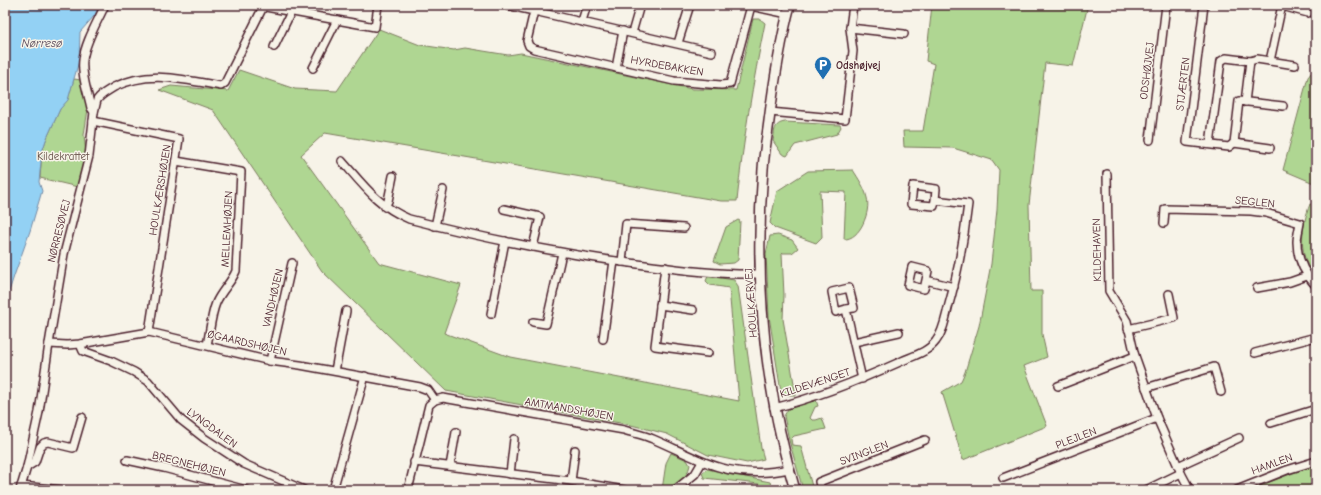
<svg xmlns="http://www.w3.org/2000/svg" width="1321" height="495" font-family="'Comic Neue',sans-serif">
<style>
.green{fill:#afd692;stroke:#7c7a5e}
.water{fill:#93d1f4;stroke:#768aa4}
.lines{fill:none;stroke-linecap:round;stroke-linejoin:round}
.minor-casing{stroke:#4a1f2b;stroke-width:10}
.tertiary-casing{stroke:#4a1f2b;stroke-width:12}
.minor{stroke:#f7f3e8;stroke-width:7}
.tertiary{stroke:#f7f3e8;stroke-width:9}
.labels{text-anchor:middle;dominant-baseline:central;stroke-width:3;stroke-linejoin:round;paint-order:stroke}
.poi-label{font-size:11px;font-weight:bold;fill:#4a1f2b;stroke:#f7f3e8;text-anchor:start}
.street-label{font-size:11px;fill:#4a1f2b;stroke:#f7f3e8}
.park-label{font-size:11px;fill:#634d45;stroke:#f7f3e8}
.water-label{font-size:12px;font-style:italic;fill:#5c4c5d;stroke:#f7f3e8}
</style>
<rect width="100%" height="100%" fill="#f7f3e8"/>
<filter id="ink" filterUnits="userSpaceOnUse"><feTurbulence type="fractalNoise" baseFrequency=".025" numOctaves="2"/><feDisplacementMap in="SourceGraphic" scale="8" xChannelSelector="R" yChannelSelector="G"/><feConvolveMatrix kernelMatrix="1 2 1 2 8 2 1 2 1" color-interpolation-filters="sRGB"/></filter>
<g filter="url(#ink)">
<g class="green">
<polygon points="932,5 1088,5 1073,66 1045,63 1029,205 1031,291 1042,291 1042,334 1047,357 1024,366 1047,426 963,460 942,392 961,381 965,372 979,326 991,264 997,210 999,170 992,160 953,148 904,147 903,131 923,131 934,64 926,61"/>
<path d="M 753,19 L 760,19 L 765,23 C 753,82 743,141 737,201 L 721,201 L 325,133 L 301,155 L 379,263 L 461,285 L 444,333 L 510,357 L 739,401 L 729,288 L 710,285 L 706,281 L 708,276 L 734,280 L 738,286 L 761,448 L 764,459 L 747,463 L 708,455 L 667,434 L 631,425 L 446,391 L 322,271 L 213,110 L 159,90 L 171,86 L 228,91 L 239,70 L 295,89 L 337,91 L 379,29 L 420,45 L 454,50 L 465,48 L 508,55 L 521,53 L 692,89 L 736,90 Z"/>
<polygon points="1316,67 1316,184 1283,170 1308,77"/>
<polygon points="74,79 81,80 88,109 84,135 86,153 78,187 40,178 42,152 46,140 60,109 68,99"/>
<path d="M 785,122 L 840,125 L 841,127 L 837,134 L 795,145 L 787,156 L 782,154 L 773,141 C 775,131 773,124 785,122 Z"/>
<path d="M 853,170 C 858,178 865,188 867,198 C 871,211 860,240 844,239 L 846,192 L 820,191 L 822,237 L 816,243 L 775,228 L 770,223 L 777,191 L 808,171 Z"/>
<path d="M 1310,204 L 1316,205 L 1316,277 C 1297,257 1301,228 1310,204 Z"/>
<polygon points="738,220 740,221 738,260 734,263 720,264 714,261 726,227"/>
<polygon points="778,235 792,240 798,248 792,253 783,253 782,254 784,295 783,319 796,395 784,395 781,392 769,316 766,254 770,236"/>
<polygon points="816,400 818,406 815,407 810,418 812,420 816,420 822,418 826,429 794,436 791,439 792,445 801,446 813,490 803,490 789,440 784,416 788,409"/>
<path d="M 671,453 L 687,460 L 690,465 C 687,478 680,482 671,490 L 662,490 L 666,463 Z"/>
<polygon points="1316,466 1316,490 1249,490 1293,473"/>
<polygon points="707,469 770,482 773,490 761,490 759,484 704,478 702,473"/>
</g>
<polygon class="water" points="5,5 99,5 95,15 80,32 79,61 68,100 60,109 46,140 42,152 39,182 42,191 30,231 14,276 5,304"/>
<g class="lines">
<defs>
<g id="minor">
<polyline points="255,5 375,27 378,5"/>
<polyline points="506,5 534,11 527,41 529,46 534,49 674,81 721,85 730,84 751,6 788,14"/>
<polyline points="535,5 534,11 712,52"/>
<polyline points="1204,5 1187,142 1229,147 1234,143 1270,148"/>
<polyline points="1282,6 1308,13"/>
<polyline points="582,21 587,5"/>
<polyline points="850,28 904,34"/>
<polyline points="632,33 640,5"/>
<polyline points="678,43 690,5"/>
<polyline points="274,47 291,12"/>
<polyline points="1270,61 1282,5"/>
<polyline points="313,68 337,20"/>
<polyline points="616,68 623,31"/>
<polyline points="1245,102 1250,61"/>
<path d="M 94,112 C 95,109 96,104 97,100 C 101,94 108,91 114,87 C 151,69 183,80 221,86 L 225,83 L 264,5"/>
<polyline points="770,112 845,119 853,51 850,28 853,5"/>
<polyline points="93,121 179,139 149,332"/>
<polyline points="1150,140 1166,5"/>
<polyline points="1234,143 1239,101 1283,106"/>
<polyline points="1210,144 1221,61 1226,58 1250,61 1257,59 1295,65"/>
<path d="M 176,161 L 241,172 L 236,271 C 231,283 221,291 216,303 C 211,315 210,332 207,345"/>
<path d="M 342,161 C 364,186 378,206 409,219 C 487,239 566,255 645,265 C 683,270 721,275 760,274"/>
<polyline points="1107,174 1109,291 1127,321 1135,356 1157,418 1181,473 1190,490"/>
<polyline points="385,207 388,201 393,176"/>
<polyline points="504,209 540,217 533,247"/>
<path d="M 1164,223 L 1165,209 L 1251,211 L 1266,213 L 1300,223 C 1299,229 1297,236 1297,242 C 1297,259 1306,275 1316,286"/>
<polyline points="435,226 443,190"/>
<polyline points="622,262 626,224 684,228"/>
<polyline points="665,267 655,346 708,353"/>
<polyline points="926,280 924,289 908,285 912,267 928,271 926,280 954,287"/>
<polyline points="1257,288 1290,282 1307,276"/>
<polyline points="660,305 693,310"/>
<polyline points="846,309 836,312 832,292 849,288 854,308 846,309 862,379"/>
<polyline points="491,314 505,241"/>
<polyline points="533,322 546,324 562,253"/>
<polyline points="1128,329 1174,318 1169,294"/>
<polyline points="603,339 614,261"/>
<polyline points="854,342 899,332"/>
<polyline points="49,344 67,345 80,344 149,332 270,361 300,365 420,387 428,390 435,400"/>
<polyline points="80,344 83,351 111,361 134,372 148,381 181,420 204,438 244,464 304,490"/>
<polyline points="1255,353 1316,337"/>
<polyline points="270,361 292,263"/>
<polyline points="335,371 346,311"/>
<polyline points="1058,386 1135,356"/>
<polyline points="1146,388 1214,367 1221,392"/>
<path d="M 774,408 C 819,397 860,380 902,361 C 913,356 928,352 936,341 C 943,332 945,320 948,308 C 958,273 964,239 968,204 L 935,200 L 934,206 L 911,204 L 913,186 L 936,189 L 935,200"/>
<polyline points="1271,423 1316,409"/>
<polyline points="127,460 164,468 246,490"/>
<polyline points="414,462 571,481 624,490"/>
<polyline points="450,466 456,432"/>
<polyline points="1178,466 1239,438"/>
<polyline points="27,467 35,462 40,447 44,443 48,442 73,448 82,417"/>
<polyline points="510,474 514,439"/>
<polyline points="1003,478 1157,418"/>
<polyline points="571,481 575,450"/>
<polyline points="21,486 63,490"/>
<path d="M 20,490 L 27,467 L 39,412 L 49,344 L 64,254 L 89,156 L 94,112 L 91,108 C 88,93 81,75 83,60 C 85,42 98,21 105,5"/>
<polyline points="333,490 365,376"/>
<path d="M 408,490 L 429,405 L 435,400 L 443,398 L 624,430 C 633,433 644,435 653,439 C 704,461 730,481 789,469"/>
<polyline points="675,490 695,474 702,462"/>
<polyline points="821,490 819,482 925,440"/>
<polyline points="1146,490 1181,473"/>
<polyline points="1237,490 1287,470 1316,461"/>
</g>
<path id="tertiary" d="M 790,5 C 780,43 774,82 769,121 C 767,137 764,153 763,169 C 754,278 764,386 795,490"/>
</defs>
<use href="#minor" class="minor-casing"/>
<use href="#tertiary" class="tertiary-casing"/>
<use href="#minor" class="minor"/>
<use href="#tertiary" class="tertiary"/>
</g>
</g>
<defs>
<symbol id="parking-pin" viewBox="-11 -11 22 30"><path d="M0 17L-7.5 6A9.5 9.5 0 1 1 7.5 6Z" fill="#1f6fb2" stroke="#f7f3e8"/><path d="M-3.5-5.5H1a3.5 3.5 0 0 1 0 7H-1V5.5H-3.5ZM-1-3.4V-.6H.8a1.4 1.4 0 0 0 0-2.8Z" fill="#fff"/></symbol>
</defs>
<g fill-rule="evenodd">
<use href="#parking-pin" x="813" y="55" width="20" height="27"/>
</g>
<g class="labels">
<g class="poi-label">
<text x="836" y="65">Odshøjvej</text>
</g>
<g class="street-label">
<text transform="translate(667 66) rotate(10)">HYRDEBAKKEN</text>
<text transform="translate(1147 71) rotate(-83)">ODSHØJVEJ</text>
<text transform="translate(1183 84) rotate(-83)">STJÆRTEN</text>
<text transform="translate(160 190) rotate(-81)">HOULKÆRSHØJEN</text>
<text transform="translate(1255 202) rotate(6)">SEGLEN</text>
<text transform="translate(227 229) rotate(-87)">MELLEMHØJEN</text>
<text transform="translate(59 231) rotate(-76)">NØRRESØVEJ</text>
<text transform="translate(1097 250) rotate(-91)">KILDEHAVEN</text>
<text transform="translate(273 298) rotate(-77)">VANDHØJEN</text>
<text transform="translate(751 303) rotate(-94)">HOULKÆRVEJ</text>
<text transform="translate(247 343) rotate(13)">ØGAARDSHØJEN</text>
<text transform="translate(815 383) rotate(-18)">KILDEVÆNGET</text>
<text transform="translate(569 409) rotate(10)">AMTMANDSHØJEN</text>
<text transform="translate(212 428) rotate(36)">LYNGDALEN</text>
<text transform="translate(1076 438) rotate(-21)">PLEJLEN</text>
<text transform="translate(864 453) rotate(-21)">SVINGLEN</text>
<text transform="translate(189 464) rotate(14)">BREGNEHØJEN</text>
<text transform="translate(1272 464) rotate(-20)">HAMLEN</text>
</g>
<g class="park-label">
<text x="63" y="156">Kildekrattet</text>
</g>
<g class="water-label">
<text x="42" y="43">Nørresø</text>
</g>
</g>
<rect width="1321" height="495" fill="none" stroke="#f7f3e8" stroke-width="20"/>
<rect x="10" y="10" width="1301" height="475" fill="none" stroke="#4a1f2b" stroke-width="1.5" filter="url(#ink)"/>
</svg>
